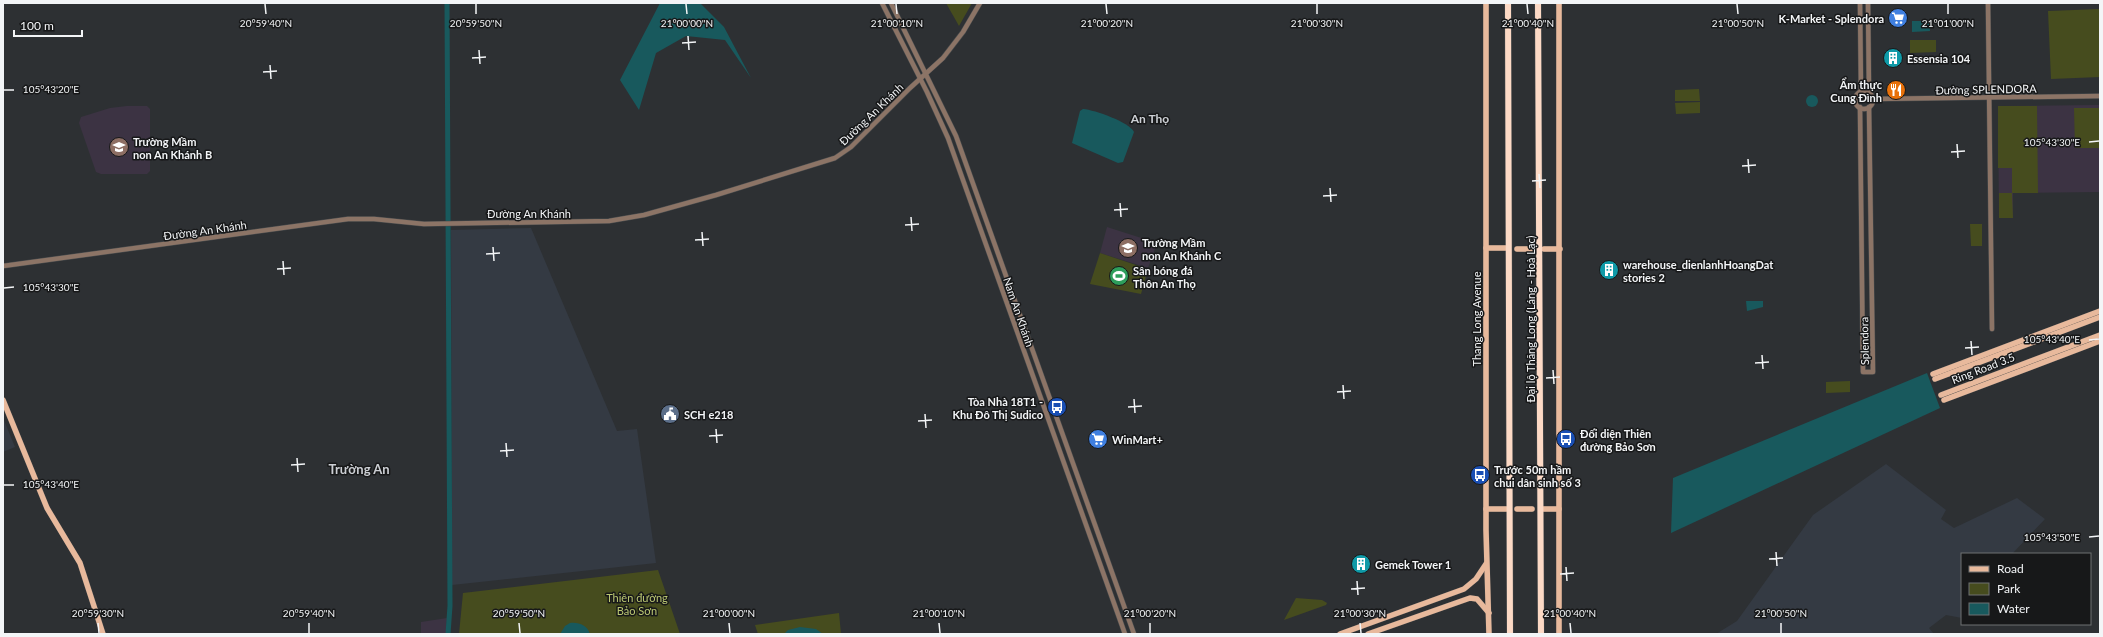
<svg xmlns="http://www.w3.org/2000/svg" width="2103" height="637" font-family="Lato,sans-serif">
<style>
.built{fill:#343a43}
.education{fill:#3c3343}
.green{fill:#464c1e}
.water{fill:#18595d}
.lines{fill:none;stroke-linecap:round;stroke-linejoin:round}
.canal{stroke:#18595d;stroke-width:5}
.minor-casing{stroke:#494c4e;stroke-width:5.5}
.major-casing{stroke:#494c4e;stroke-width:6}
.highway-casing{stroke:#494c4e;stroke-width:7}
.minor{stroke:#8c7466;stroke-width:4.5}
.major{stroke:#e8b99c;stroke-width:5.5}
.highway{stroke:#fcd9c5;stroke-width:6}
.ticks{fill:none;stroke:#f3f5f7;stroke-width:1.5}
.labels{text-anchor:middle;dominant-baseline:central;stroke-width:3;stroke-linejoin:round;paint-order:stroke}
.poi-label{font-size:11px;font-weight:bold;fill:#f3f5f7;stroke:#171819;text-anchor:start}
.street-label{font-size:11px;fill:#f3f5f7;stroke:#171819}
.park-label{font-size:11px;fill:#bcc873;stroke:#171819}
.neighbourhood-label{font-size:12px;font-weight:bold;fill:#cccfd4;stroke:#171819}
.quarter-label{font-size:13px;font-weight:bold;fill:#cccfd4;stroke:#171819}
.ticks-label{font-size:10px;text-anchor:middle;fill:#f3f5f7;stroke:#171819;stroke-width:3;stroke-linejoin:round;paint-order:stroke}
</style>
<rect width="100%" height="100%" fill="#2d3033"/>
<g class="built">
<polygon points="531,228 617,431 637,429 656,563 452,585 451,230"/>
<polygon points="3,418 15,447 3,452"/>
<polygon points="1886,464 1946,510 1941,519 1954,528 2017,498 2045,519 2012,554 1962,554 1962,618 1946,615 1929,628 1934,634 1716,634 1737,621 1813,515"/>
</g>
<g class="education">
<polygon points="2100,105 2100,192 2013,193 2013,218 1999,218 1998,106"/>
<polygon points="127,106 147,106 150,109 150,171 147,174 101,174 96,172 79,123 81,117 110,108"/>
<polygon points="1107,227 1157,243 1148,268 1100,253"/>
<polygon points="447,618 446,634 421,634 421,622"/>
</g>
<g class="green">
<polygon points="946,3 972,3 959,26"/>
<polygon points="2100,9 2100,77 2051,79 2048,11"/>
<polygon points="1910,40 1936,40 1936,52 1910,53"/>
<polygon points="1699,89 1700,101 1675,101 1675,90"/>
<polygon points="1700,102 1700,113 1676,114 1675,103"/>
<polygon points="1998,106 2037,106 2038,193 2012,193 2013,218 1999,218 1999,193 2012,193 2012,168 1998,168"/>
<polygon points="2074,108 2100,108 2100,148 2075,148"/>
<polygon points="1970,224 1982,224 1982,246 1971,246"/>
<polygon points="1100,253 1148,269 1141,294 1090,284"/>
<polygon points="1850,381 1850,392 1826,393 1826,382"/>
<polygon points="658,570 680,634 459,634 463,593"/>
<polygon points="1296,598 1322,600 1327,603 1326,605 1284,620"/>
<polygon points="839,613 841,634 758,634 755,625"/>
</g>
<g class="water">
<polygon points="660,3 700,3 724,27 751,78 725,40 686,36 656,53 639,110 620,80"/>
<polygon points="1912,21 1929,21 1930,31 1912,32"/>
<circle cx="1812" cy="101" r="6"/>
<path d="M 1083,109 C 1095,110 1129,122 1134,132 L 1123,162 L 1118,163 L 1072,143 L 1080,111 Z"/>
<polygon points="1746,301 1763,301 1763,307 1747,311"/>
<polygon points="1927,373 1940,408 1671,533 1673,478"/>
<path d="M 570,623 C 579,622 587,625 590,634 L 560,634 L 565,626 Z"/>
<polygon points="800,627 816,629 823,634 784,634 788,630"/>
</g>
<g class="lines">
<polyline class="canal" points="447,3 450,606 448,634"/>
<defs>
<g id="minor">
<polyline points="882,3 927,92 948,138 1125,634"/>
<polyline points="891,3 956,136 1134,634"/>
<polyline points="1860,3 1861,91"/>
<polyline points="1868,3 1869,93"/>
<polyline points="1988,3 1992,329"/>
<circle cx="1864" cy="100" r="9"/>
<polyline points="1873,99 2100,96"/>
<polyline points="1860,107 1863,372 1873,372 1869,107"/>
<polyline points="3,266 348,219 374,219 424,224 609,221 644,215 716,195 835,158 851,147 910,88 943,58 963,32 980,3"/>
</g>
<g id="major">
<polyline points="1486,3 1486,530 1489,634"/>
<polyline points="1486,248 1507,248"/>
<polyline points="1517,249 1533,249"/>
<polyline points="1544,249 1560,249"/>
<polyline points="1933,374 2100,311"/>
<polyline points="1935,379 2100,317"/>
<polyline points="1941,395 2100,335"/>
<polyline points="3,400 47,508 80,563 103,634"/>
<polyline points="1944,400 2100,341"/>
<polyline points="1486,509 1509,509"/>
<polyline points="1517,509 1532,509"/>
<polyline points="1543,509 1559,509"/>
<polyline points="1340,634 1464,589 1476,579 1486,564"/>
<polyline points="1368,634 1470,598 1477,599 1489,613"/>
<polyline points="1559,634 1559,3"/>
</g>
<g id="highway">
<polyline points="1508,3 1510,634"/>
<polyline points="1538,3 1541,634"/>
</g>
</defs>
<use href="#minor" class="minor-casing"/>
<use href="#major" class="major-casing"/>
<use href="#highway" class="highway-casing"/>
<use href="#minor" class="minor"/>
<use href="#major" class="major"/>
<use href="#highway" class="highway"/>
</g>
<path class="ticks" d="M 265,4 L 266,14M 476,4 L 476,14M 686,4 L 687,14M 896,4 L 897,14M 1106,4 L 1107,14M 1317,4 L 1317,14M 1527,4 L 1528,14M 1737,4 L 1738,14M 1948,4 L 1948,14M 688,36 L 689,50M 682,43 L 696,42M 479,50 L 480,64M 472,58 L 486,57M 270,65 L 271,79M 263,72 L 277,71M 4,90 L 14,90M 2089,142 L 2099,141M 1957,144 L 1958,158M 1951,152 L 1965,151M 1748,159 L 1749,173M 1742,166 L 1756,165M 1539,174 L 1540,188M 1532,181 L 1546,180M 1330,188 L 1331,202M 1323,196 L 1337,195M 1120,203 L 1121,217M 1114,210 L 1128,209M 911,217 L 912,231M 905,225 L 919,224M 702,232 L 703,246M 695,240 L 709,239M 493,247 L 494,261M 486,254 L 500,253M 283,261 L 284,275M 277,269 L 291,268M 4,288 L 14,287M 2089,340 L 2099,339M 1971,341 L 1972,355M 1965,348 L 1979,347M 1762,355 L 1763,369M 1755,363 L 1769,362M 1553,370 L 1554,384M 1546,378 L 1560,377M 1343,385 L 1344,399M 1337,392 L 1351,391M 1134,399 L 1135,413M 1128,407 L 1142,406M 925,414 L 926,428M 918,421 L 932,420M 716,429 L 717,443M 709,436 L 723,435M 506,443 L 507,457M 500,451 L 514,450M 297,458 L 298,472M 291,465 L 305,464M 4,485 L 14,485M 2089,537 L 2099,536M 1776,552 L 1777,566M 1769,559 L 1783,558M 1566,567 L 1567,581M 1560,574 L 1574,573M 1357,581 L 1358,595M 1351,589 L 1365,588M 98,623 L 99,633M 309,623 L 309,633M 519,623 L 520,633M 729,623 L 730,633M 939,623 L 940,633M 1150,623 L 1150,633M 1360,623 L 1361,633M 1570,623 L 1571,633M 1781,623 L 1781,633"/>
<defs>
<symbol id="supermarket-disc" viewBox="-11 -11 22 22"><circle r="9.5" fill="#3f7fe0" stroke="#171819"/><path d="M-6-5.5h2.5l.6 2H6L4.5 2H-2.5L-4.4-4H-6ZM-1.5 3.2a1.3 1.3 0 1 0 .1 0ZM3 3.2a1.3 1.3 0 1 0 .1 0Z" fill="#fff"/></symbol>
<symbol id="building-disc" viewBox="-11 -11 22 22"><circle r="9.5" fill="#0f9aa8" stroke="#171819"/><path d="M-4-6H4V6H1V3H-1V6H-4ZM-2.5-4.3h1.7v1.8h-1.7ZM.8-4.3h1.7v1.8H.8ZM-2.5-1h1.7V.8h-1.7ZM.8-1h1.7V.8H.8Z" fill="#fff"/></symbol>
<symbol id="restaurant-disc" viewBox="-11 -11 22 22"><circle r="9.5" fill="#e8710a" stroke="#171819"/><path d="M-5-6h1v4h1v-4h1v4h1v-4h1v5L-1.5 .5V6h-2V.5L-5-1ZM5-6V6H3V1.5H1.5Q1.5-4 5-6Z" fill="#fff"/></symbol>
<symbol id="school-disc" viewBox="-11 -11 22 22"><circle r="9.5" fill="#8d6e63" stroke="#171819"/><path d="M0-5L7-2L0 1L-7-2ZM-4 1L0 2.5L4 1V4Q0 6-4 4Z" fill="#fff"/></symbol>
<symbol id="stadium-disc" viewBox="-11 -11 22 22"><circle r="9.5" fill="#2e9e5b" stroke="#171819"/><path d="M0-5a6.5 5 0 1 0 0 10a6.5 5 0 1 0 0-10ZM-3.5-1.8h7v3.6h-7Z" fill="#fff"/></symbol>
<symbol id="bus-disc" viewBox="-11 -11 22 22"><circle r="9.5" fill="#1a4fb4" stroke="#171819"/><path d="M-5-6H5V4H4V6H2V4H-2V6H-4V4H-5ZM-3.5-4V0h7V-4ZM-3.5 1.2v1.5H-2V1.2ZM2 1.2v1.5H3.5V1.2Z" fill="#fff"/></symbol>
<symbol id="civic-disc" viewBox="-11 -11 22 22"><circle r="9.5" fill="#5c6f8a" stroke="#171819"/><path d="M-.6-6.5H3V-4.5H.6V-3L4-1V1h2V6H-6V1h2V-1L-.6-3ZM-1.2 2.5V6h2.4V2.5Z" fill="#fff"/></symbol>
</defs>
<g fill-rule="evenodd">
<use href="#supermarket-disc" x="1887" y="7" width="22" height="22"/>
<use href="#building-disc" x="1882" y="47" width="22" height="22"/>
<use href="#restaurant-disc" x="1885" y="79" width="22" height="22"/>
<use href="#school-disc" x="108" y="136" width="22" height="22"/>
<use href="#school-disc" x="1117" y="237" width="22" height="22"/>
<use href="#building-disc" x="1598" y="259" width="22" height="22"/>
<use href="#stadium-disc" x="1108" y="265" width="22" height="22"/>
<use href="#bus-disc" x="1046" y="396" width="22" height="22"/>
<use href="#civic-disc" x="659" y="403" width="22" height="22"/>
<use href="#supermarket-disc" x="1087" y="428" width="22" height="22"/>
<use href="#bus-disc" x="1555" y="428" width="22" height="22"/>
<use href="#bus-disc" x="1469" y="464" width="22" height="22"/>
<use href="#building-disc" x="1350" y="553" width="22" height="22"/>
</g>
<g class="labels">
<g class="poi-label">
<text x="1884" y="18" text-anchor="end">K-Market - Splendora</text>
<text x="1907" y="58">Essensia 104</text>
<text x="1882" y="84" text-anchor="end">Ẩm thực<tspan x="1882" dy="13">Cung Đình</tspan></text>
<text x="133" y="141">Trường Mầm<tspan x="133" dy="13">non An Khánh B</tspan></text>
<text x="1142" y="242">Trường Mầm<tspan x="1142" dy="13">non An Khánh C</tspan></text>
<text x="1623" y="264">warehouse_dienlanhHoangDat<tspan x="1623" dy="13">stories 2</tspan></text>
<text x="1133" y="270">Sân bóng đá<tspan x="1133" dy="13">Thôn An Thọ</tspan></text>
<text x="1043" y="401" text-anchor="end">Tòa Nhà 18T1 -<tspan x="1043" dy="13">Khu Đô Thị Sudico</tspan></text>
<text x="684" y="414">SCH e218</text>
<text x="1580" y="433">Đối diện Thiên<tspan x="1580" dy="13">đường Bảo Sơn</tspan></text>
<text x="1112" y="439">WinMart+</text>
<text x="1494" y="469">Trước 50m hầm<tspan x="1494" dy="13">chui dân sinh số 3</tspan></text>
<text x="1375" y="564">Gemek Tower 1</text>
</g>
<g class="street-label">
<text transform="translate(1986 89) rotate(-1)">Đường SPLENDORA</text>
<text transform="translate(871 114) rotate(-44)">Đường An Khánh</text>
<text x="529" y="213">Đường An Khánh</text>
<text transform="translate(205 230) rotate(-8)">Đường An Khánh</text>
<text transform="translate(1019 312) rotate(71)">Nam An Khánh</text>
<text transform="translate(1476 319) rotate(-90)">Thang Long Avenue</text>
<text transform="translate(1530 319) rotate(-90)">Đại lộ Thăng Long (Láng - Hoà Lạc)</text>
<text transform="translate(1864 341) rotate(-91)">Splendora</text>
<text transform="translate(1983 368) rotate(-21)">Ring Road 3.5</text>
</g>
<g class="park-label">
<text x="637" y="597">Thiên đường<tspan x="637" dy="13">Bảo Sơn</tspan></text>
</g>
<g class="neighbourhood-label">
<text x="1150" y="118">An Thọ</text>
</g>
<g class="quarter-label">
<text x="359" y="469">Trường An</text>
</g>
</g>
<g class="ticks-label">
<text x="266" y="27">20°59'40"N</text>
<text x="476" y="27">20°59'50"N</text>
<text x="687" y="27">21°00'00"N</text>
<text x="897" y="27">21°00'10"N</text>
<text x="1107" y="27">21°00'20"N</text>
<text x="1317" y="27">21°00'30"N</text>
<text x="1528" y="27">21°00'40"N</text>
<text x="1738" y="27">21°00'50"N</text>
<text x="1948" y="27">21°01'00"N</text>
<text x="51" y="93">105°43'20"E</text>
<text x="2052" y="146">105°43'30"E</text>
<text x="51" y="291">105°43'30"E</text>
<text x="2052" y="343">105°43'40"E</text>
<text x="51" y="488">105°43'40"E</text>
<text x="2052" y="541">105°43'50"E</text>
<text x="98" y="617">20°59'30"N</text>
<text x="309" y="617">20°59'40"N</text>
<text x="519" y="617">20°59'50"N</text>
<text x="729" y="617">21°00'00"N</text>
<text x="939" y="617">21°00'10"N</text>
<text x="1150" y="617">21°00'20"N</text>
<text x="1360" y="617">21°00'30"N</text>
<text x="1570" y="617">21°00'40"N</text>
<text x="1781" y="617">21°00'50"N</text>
</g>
<rect width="2103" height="637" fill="none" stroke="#f3f5f7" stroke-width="8"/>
<rect x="1961" y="553" width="130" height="72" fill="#171819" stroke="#6f7072"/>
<rect x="1969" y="566" width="20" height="6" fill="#e8b99c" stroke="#6f7072"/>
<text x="1997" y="573" font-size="12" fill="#f3f5f7">Road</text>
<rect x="1969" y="583" width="20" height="12" fill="#464c1e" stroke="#6f7072"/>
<text x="1997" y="593" font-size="12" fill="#f3f5f7">Park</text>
<rect x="1969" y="603" width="20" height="12" fill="#18595d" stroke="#6f7072"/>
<text x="1997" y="613" font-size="12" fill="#f3f5f7">Water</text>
<path d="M14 30v6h68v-6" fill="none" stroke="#f3f5f7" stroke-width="2"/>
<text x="20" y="30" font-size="12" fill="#f3f5f7" stroke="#171819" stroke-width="3" paint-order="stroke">100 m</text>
</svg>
